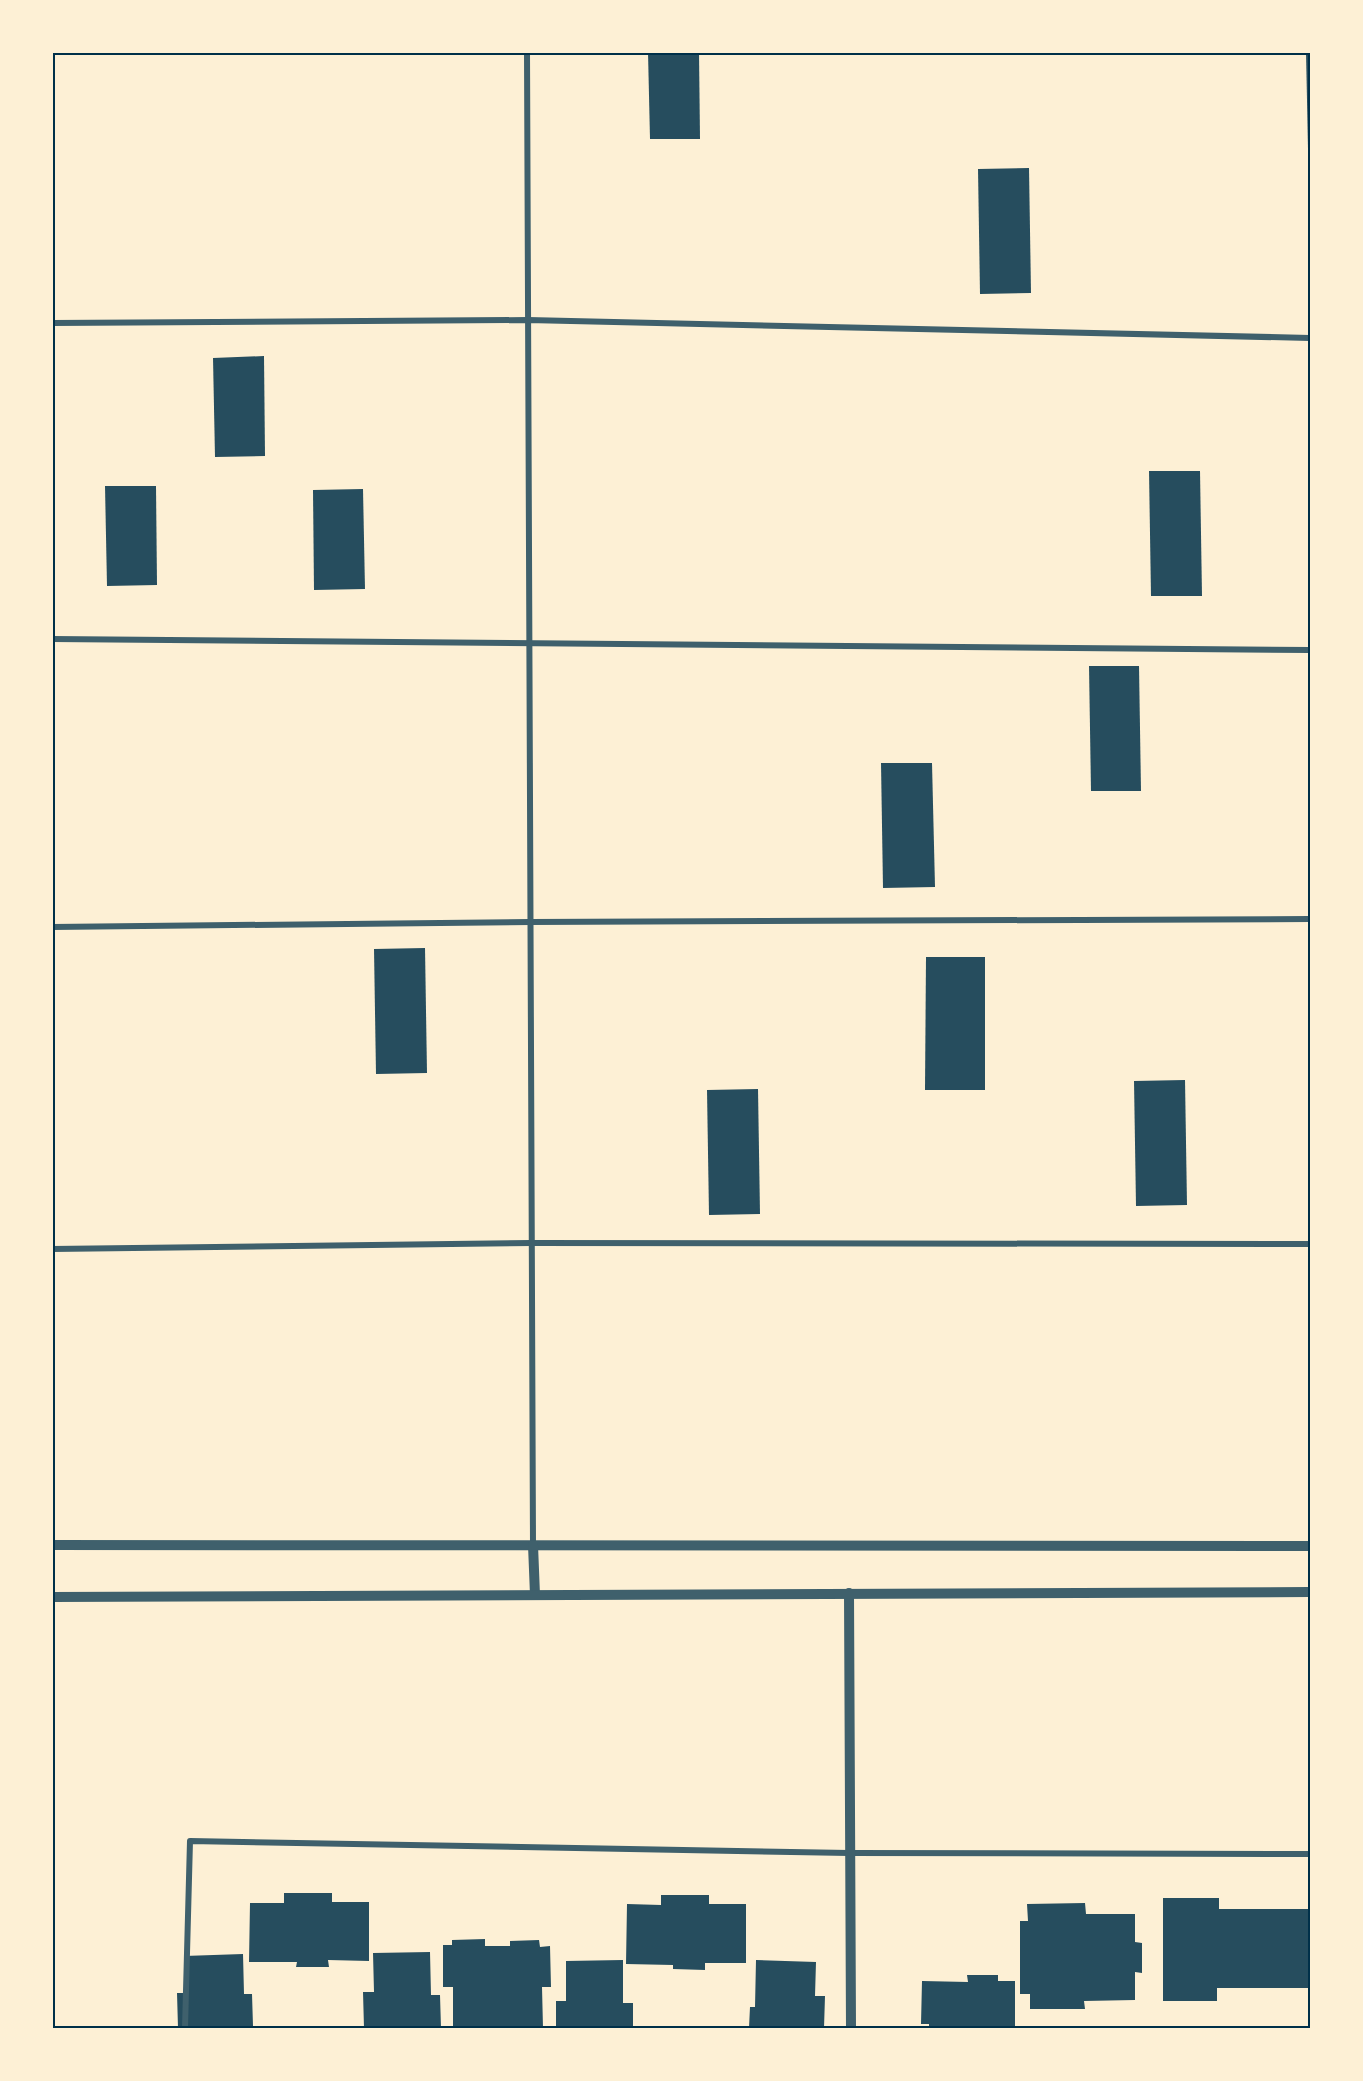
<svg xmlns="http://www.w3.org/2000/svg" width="1363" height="2081" font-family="Mulish,sans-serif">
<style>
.building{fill:#264d5e}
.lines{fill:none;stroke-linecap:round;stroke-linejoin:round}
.minor{stroke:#3f606c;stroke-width:6}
.tertiary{stroke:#3f606c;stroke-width:10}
.neatline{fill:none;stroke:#003049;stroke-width:2}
</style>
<rect width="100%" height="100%" fill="#fdf0d5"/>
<g class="building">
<polygon points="648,52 699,52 700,139 650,139"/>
<polygon points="1306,52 1310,52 1310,149 1308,149"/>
<polygon points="1029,168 1031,293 980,294 978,169"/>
<polygon points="264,356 265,456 215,457 213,358"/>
<polygon points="1149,471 1200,471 1202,596 1151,596"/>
<polygon points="105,486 156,486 157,585 107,586"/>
<polygon points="363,489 365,589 314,590 313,490"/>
<polygon points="1089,666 1139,666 1141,791 1091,791"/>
<polygon points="881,763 932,763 935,887 883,888"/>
<polygon points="425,948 427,1073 376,1074 374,949"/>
<polygon points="926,957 985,957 985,1090 925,1090"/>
<polygon points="1185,1080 1187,1205 1136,1206 1134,1081"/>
<polygon points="758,1089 760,1214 709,1215 707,1090"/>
<polygon points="284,1893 332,1893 332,1902 369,1902 369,1961 328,1960 329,1967 296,1967 297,1962 249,1962 250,1903 284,1903"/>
<polygon points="661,1895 709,1895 709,1904 746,1904 746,1963 705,1963 705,1970 673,1969 673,1965 626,1964 627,1904 661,1905"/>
<polygon points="1163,1898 1219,1898 1219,1909 1310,1909 1310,1988 1217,1988 1217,2001 1163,2001"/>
<polygon points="1085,1903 1086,1914 1135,1914 1135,1942 1142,1943 1142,1973 1135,1972 1135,2000 1084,2001 1085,2009 1030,2009 1030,1994 1020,1994 1020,1921 1028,1921 1027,1904"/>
<polygon points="485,1939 485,1946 510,1946 510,1941 539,1940 540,1947 550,1946 551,1987 542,1987 543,2028 453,2028 453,1987 443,1987 443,1945 452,1945 452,1940"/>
<polygon points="430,1952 431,1995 440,1995 441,2028 364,2028 363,1992 374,1992 373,1953"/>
<polygon points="243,1954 244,1994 252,1994 253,2026 247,2026 247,2028 178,2028 177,1993 185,1993 184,1956"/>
<polygon points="623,1960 623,2003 633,2003 633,2028 556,2028 556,2001 566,2001 566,1961"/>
<polygon points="756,1960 816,1962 815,1996 825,1996 824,2028 749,2028 750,2007 755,2007"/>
<polygon points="967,1975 998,1975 998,1981 1015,1981 1015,2028 929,2028 929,2024 921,2024 922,1981 968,1982"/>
</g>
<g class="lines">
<g class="minor">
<polyline points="527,52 533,1545"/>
<polyline points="52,323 528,320 1310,338"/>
<polyline points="52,639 1310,650"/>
<polyline points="52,927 530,922 1310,919"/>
<polyline points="52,1249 531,1243 1310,1244"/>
<polyline points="185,2028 190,1841 849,1853 1310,1854"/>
</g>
<g class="tertiary">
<polyline points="52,1545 1310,1546"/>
<polyline points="533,1545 535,1595"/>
<polyline points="849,1593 851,2028"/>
<polyline points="52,1597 1310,1592"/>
</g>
</g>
<rect width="1363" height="2081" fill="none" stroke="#fdf0d5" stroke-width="108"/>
<rect x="54" y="54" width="1255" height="1973" class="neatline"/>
</svg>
